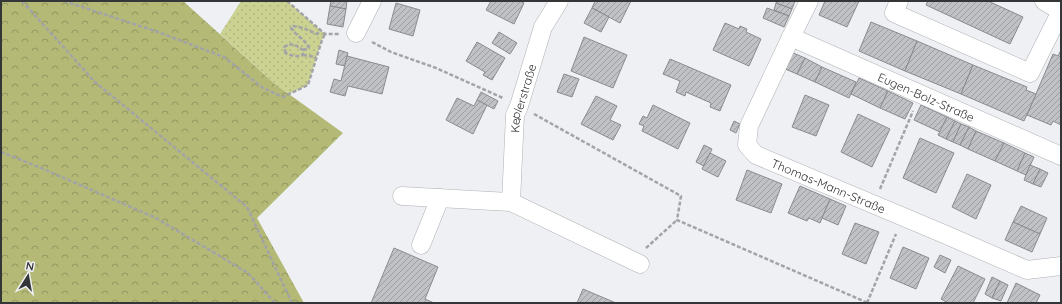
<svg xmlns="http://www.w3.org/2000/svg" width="1062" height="304" font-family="Quicksand,sans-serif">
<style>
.forest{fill:url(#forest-crowns)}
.park{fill:url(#park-dots)}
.building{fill:url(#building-hatch);stroke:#898c8f}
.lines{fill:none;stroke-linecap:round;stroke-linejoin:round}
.minor-casing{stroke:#afb1b4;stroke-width:19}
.path{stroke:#a3a4a7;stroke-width:2.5;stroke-dasharray:4 2;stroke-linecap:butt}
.minor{stroke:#fff;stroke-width:18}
.labels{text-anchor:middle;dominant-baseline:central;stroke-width:3;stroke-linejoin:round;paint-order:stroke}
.street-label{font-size:12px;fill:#343536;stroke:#eef0f4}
</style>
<defs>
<pattern id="forest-crowns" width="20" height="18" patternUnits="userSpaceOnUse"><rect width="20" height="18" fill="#b4b976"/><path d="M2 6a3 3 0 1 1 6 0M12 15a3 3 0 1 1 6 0" fill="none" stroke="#939762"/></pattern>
<pattern id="park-dots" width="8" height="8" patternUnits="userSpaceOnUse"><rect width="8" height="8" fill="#ccd292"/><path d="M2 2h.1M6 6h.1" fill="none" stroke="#b0b57e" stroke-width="1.8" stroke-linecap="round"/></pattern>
<pattern id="building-hatch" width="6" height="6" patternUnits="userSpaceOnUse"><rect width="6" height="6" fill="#bfc1c4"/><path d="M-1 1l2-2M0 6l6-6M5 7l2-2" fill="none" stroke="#9c9ea0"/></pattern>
</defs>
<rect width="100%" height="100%" fill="#eef0f4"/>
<polygon class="forest" points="1,1 183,1 275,84 343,133 257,218 304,303 1,303"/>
<polygon class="park" points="241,1 287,1 325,34 322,40 308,85 289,94 275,84 220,34"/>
<g class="building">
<polygon points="331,1 347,1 346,9 330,6"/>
<polygon points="491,1 520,1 524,3 514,24 486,10"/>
<polygon points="595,1 631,1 620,23 592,8"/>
<polygon points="777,1 795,1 792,9 776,3"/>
<polygon points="825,1 859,1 847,27 819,15"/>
<polygon points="928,1 988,1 1023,17 1010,44 926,5"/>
<polygon points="396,3 420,10 413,36 389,29"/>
<polygon points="776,3 792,9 789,16 774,10"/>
<polygon points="330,6 346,9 343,27 327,24"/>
<polygon points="592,8 609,17 601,32 584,23"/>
<polygon points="767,8 789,16 784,27 763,18"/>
<polygon points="871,22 917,41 905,71 859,51"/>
<polygon points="725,23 739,29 740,26 747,29 746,32 761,39 749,66 713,50"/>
<polygon points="499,32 517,43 510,54 492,43"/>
<polygon points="584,37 627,55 613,88 571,71"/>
<polygon points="917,41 973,65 961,94 905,71"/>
<polygon points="477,42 505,58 492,80 483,75 485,72 466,61"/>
<polygon points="339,50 348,53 345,66 336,64"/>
<polygon points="1061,50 1061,125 1053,121 1051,125 1027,115 1053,54 1058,56"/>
<polygon points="791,52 805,58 797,74 783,68"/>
<polygon points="347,56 389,67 382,94 348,86 345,96 330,92 334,79 341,81"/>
<polygon points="805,58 822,67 815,82 797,74"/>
<polygon points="670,59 731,85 720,111 710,107 711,103 686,92 685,96 676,92 680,81 663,74"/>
<polygon points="973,65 1027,87 1026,90 1036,94 1024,121 961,94"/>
<polygon points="822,67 856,82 849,98 815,82"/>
<polygon points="564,74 579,79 572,97 557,92"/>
<polygon points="859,78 888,91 880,108 851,94"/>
<polygon points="888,91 913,103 905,119 880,108"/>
<polygon points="481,92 498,101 494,109 477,100"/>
<polygon points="805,95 829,105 816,136 792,127"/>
<polygon points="596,96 617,106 610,120 621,125 613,140 581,124"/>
<polygon points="457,98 474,106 477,100 487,105 473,134 446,120"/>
<polygon points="653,105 690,123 678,149 642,131 644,126 639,124 643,116 647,118"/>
<polygon points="921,105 947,117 940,132 914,120"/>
<polygon points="858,114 890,129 872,167 841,152"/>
<polygon points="947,117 955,121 946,139 938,135"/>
<polygon points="734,121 740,124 736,133 730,130"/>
<polygon points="955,121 961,124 953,142 946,139"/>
<polygon points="961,124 969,127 960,145 953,142"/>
<polygon points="969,127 976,131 968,149 960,145"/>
<polygon points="976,131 1004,143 995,161 968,149"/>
<polygon points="920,138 954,153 936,193 903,178"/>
<polygon points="1004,143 1025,153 1017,171 995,161"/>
<polygon points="704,145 712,149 704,166 696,162"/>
<polygon points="710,153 726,161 718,177 702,169"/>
<polygon points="1025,153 1034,157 1026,175 1017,171"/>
<polygon points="1030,165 1040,169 1033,184 1024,180"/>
<polygon points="1040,169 1048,173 1041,187 1033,184"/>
<polygon points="747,170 782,184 771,213 736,200"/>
<polygon points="967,174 991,185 976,219 952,207"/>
<polygon points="800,186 830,199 820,223 809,218 807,221 788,213"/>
<polygon points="830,199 846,206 838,225 822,218"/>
<polygon points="1021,206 1047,218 1040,234 1013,222"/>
<polygon points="1013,222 1040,234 1032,252 1005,240"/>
<polygon points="855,223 879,232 866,264 842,254"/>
<polygon points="903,247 929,258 916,289 890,278"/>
<polygon points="394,248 438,267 425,299 434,303 371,303"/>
<polygon points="940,255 951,260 945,273 934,267"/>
<polygon points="958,266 985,279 973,303 948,303 941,299"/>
<polygon points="992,277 1000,281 992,298 985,294"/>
<polygon points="1000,281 1008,285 1001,301 992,298"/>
<polygon points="1016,283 1040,295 1036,303 1007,303"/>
<polygon points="583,289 616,303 577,303"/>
</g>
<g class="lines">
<defs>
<g id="minor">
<path id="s1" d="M 809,1 L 791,37 L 749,126 L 747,145 L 756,155 L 944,234 L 1027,270 L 1061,266"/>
<polyline points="899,1 894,13 1030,73 1061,11"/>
<polyline points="1044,1 1061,11"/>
<polyline points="356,33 372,1"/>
<path id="s2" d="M 791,37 L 1061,156"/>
<polyline points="402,196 511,202 640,264"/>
<path id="s3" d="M 511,202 L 515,115 L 519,106 L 543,27 L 559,1"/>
<polyline points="421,245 440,198"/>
</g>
</defs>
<use href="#minor" class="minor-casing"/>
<g class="path">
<polyline points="22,1 95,82 247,207 292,303"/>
<polyline points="64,1 158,32 224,57 263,88 283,97 308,85 322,40 325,34"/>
<polyline points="287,1 325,34 339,34"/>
<polyline points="372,42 391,52 436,68 503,98"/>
<path d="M 303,50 L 309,48 C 305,39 296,36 291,28 L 293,26 L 303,28 L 317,34 L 321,31"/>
<path d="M 284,52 C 291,56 296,57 303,55 L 303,50 C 295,45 293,42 284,47 L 286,53"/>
<polyline points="303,55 316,57"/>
<polyline points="534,114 681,196 677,220 868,303"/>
<polyline points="1,152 41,168 156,218 248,273 275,303"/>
<polyline points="880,189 913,111"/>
<polyline points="646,248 677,220"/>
<polyline points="867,303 896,234"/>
</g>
<use href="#minor" class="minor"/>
</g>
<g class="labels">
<g class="street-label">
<text stroke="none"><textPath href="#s2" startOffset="148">Eugen-Bolz-Straße</textPath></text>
<text stroke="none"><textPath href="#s3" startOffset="105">Keplerstraße</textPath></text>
<text stroke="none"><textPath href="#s1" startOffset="250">Thomas-Mann-Straße</textPath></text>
</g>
</g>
<rect width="1062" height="304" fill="none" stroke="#343536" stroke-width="4"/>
<g transform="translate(28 276) rotate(11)" stroke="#eef0f4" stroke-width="3" paint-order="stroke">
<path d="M0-3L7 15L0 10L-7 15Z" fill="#343536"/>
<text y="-6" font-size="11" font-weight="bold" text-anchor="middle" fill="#343536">N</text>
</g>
</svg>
